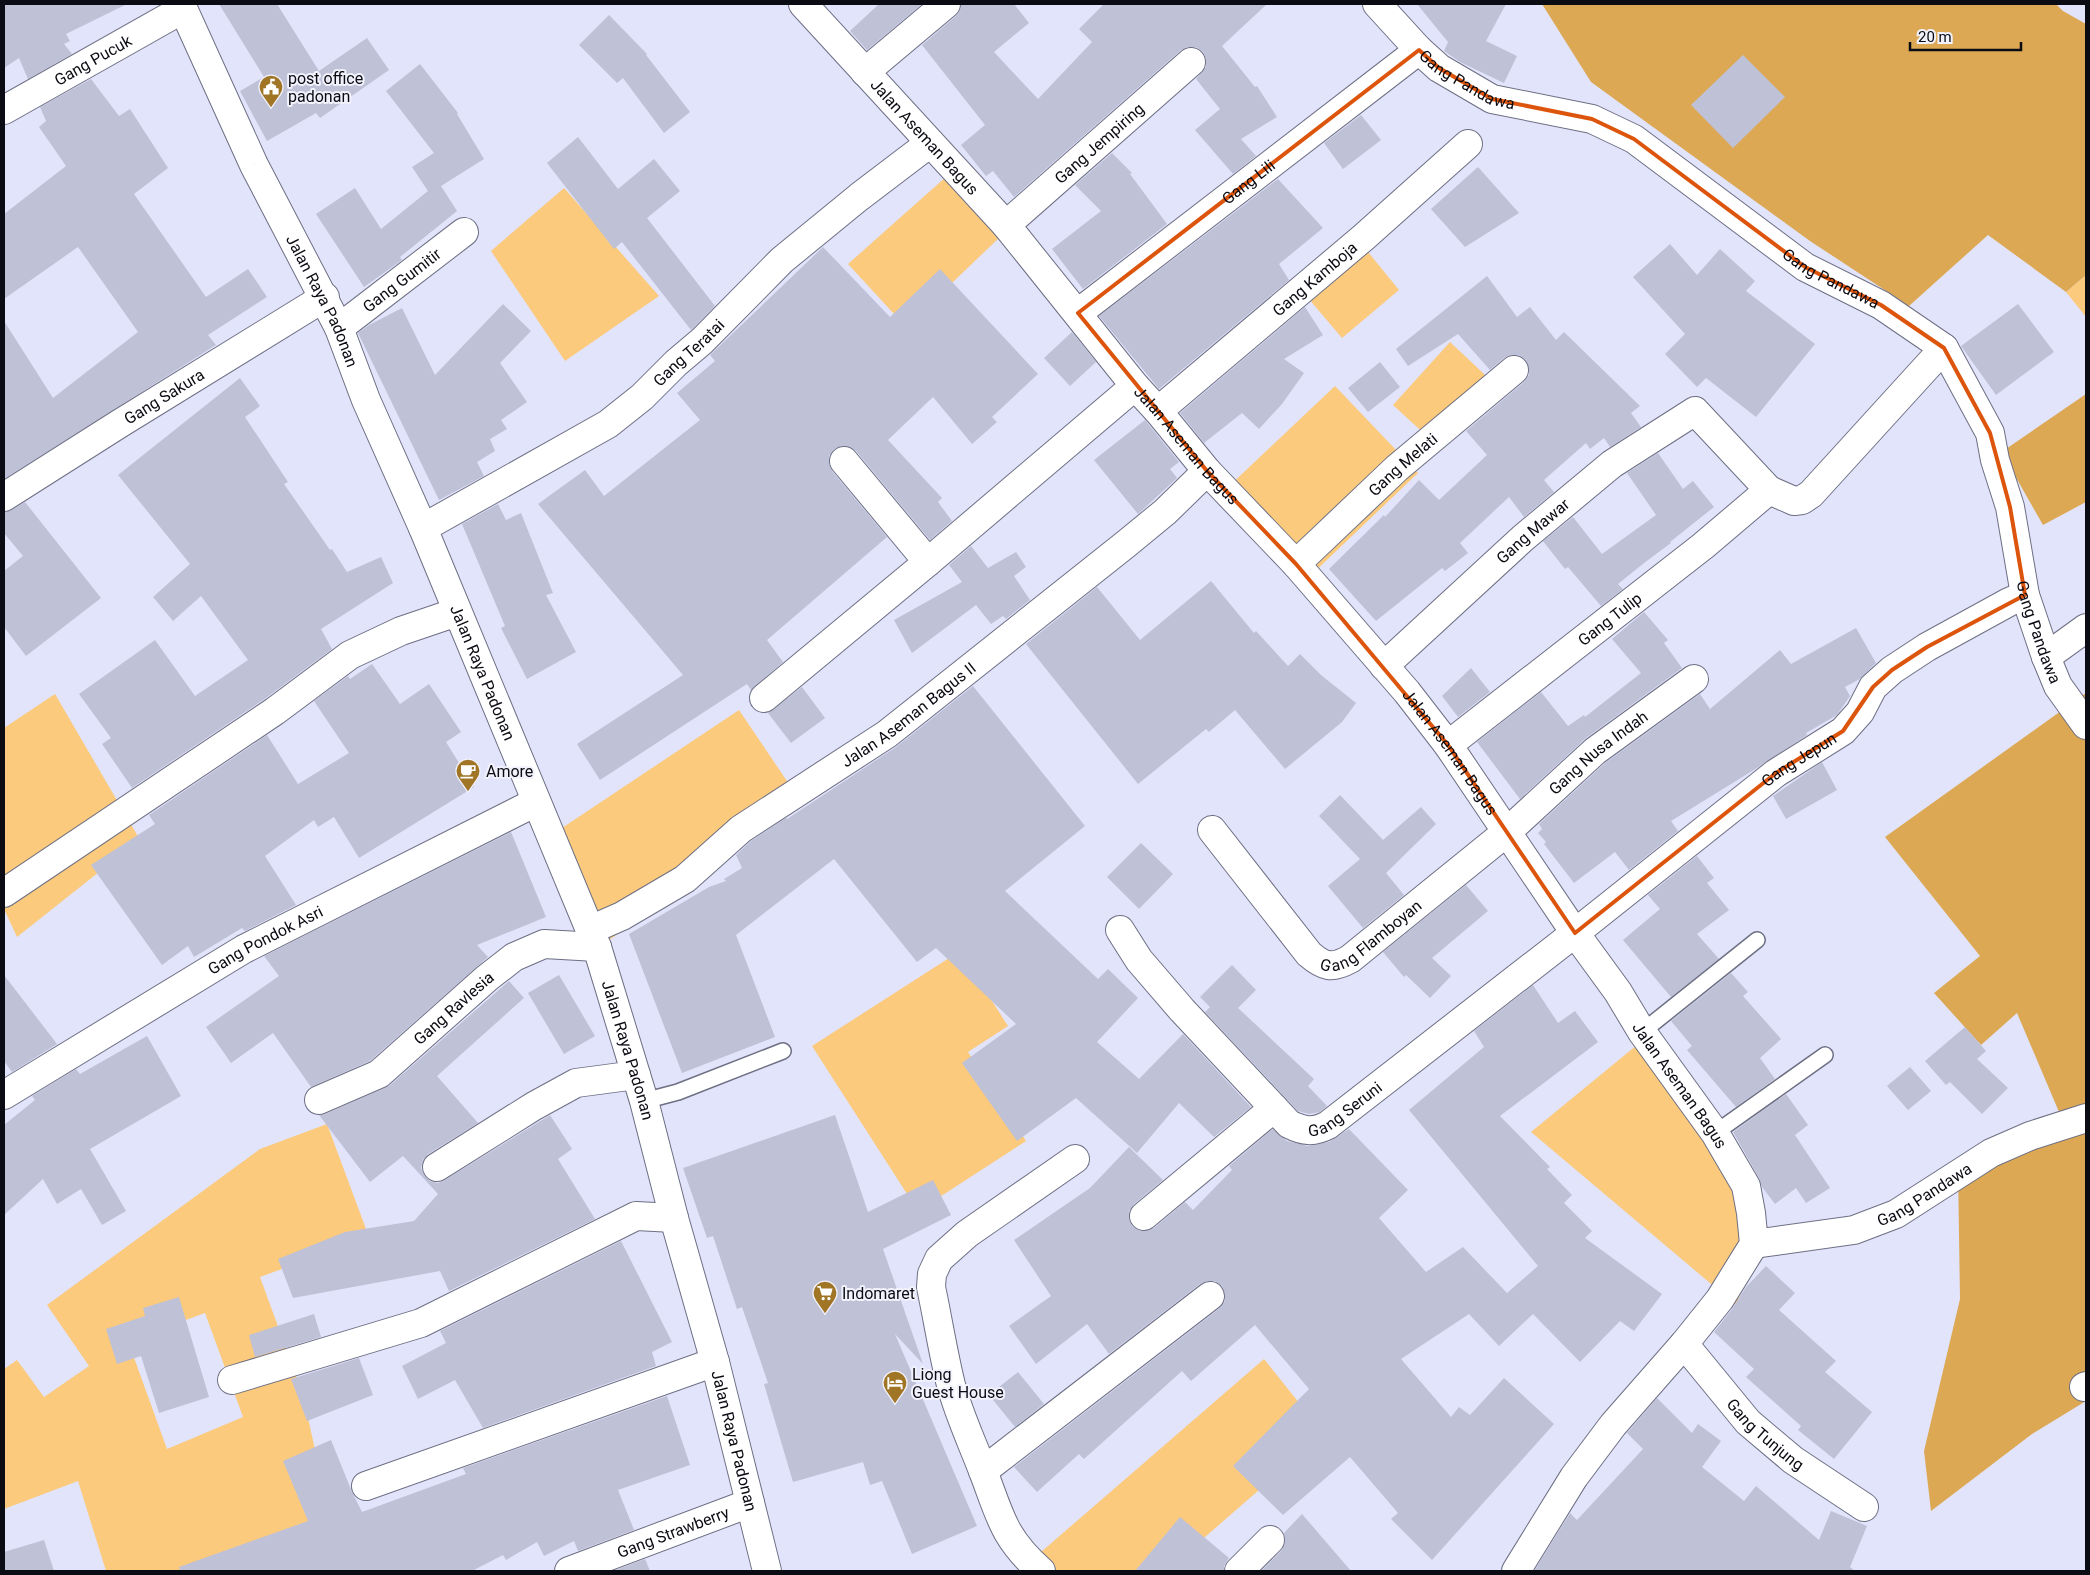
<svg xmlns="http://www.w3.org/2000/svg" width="2090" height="1575" font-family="Roboto,sans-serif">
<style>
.green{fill:#fbca7c;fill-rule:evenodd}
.forest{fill:#dca854}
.building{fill:#bfc1d7}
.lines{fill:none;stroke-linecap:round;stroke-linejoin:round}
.service-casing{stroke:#6d6f83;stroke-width:18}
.minor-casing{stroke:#6d6f83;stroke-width:30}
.secondary-casing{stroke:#6d6f83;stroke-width:30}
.service{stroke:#fff;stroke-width:15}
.minor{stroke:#fff;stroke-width:28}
.secondary{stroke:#fff;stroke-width:28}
.marked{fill:none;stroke:#dd550c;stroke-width:4;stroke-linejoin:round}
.labels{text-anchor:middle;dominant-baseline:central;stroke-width:4;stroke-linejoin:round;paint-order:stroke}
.street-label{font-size:16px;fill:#0b0b13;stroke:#f1f2fc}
.poi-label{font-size:16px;fill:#0b0b13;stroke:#f1f2fc;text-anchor:start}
</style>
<rect width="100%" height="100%" fill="#e2e4fc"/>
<g class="green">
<polygon points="947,176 1000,237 906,327 848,264"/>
<polygon points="564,188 659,296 565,361 491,251"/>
<polygon points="1355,236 1399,290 1342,338 1297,285"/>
<polygon points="2086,275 2086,317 2066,292"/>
<polygon points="1450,342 1499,388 1442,450 1393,405"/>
<polygon points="1335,386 1418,473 1308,578 1225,490"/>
<polygon points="55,694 143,845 104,868 17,937 4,909 4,728"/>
<polygon points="739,710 791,787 698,880 606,942 559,830"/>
<polygon points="960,951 1008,1026 968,1052 1026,1141 918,1211 812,1046"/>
<polygon points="1637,1045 1689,1094 1761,1244 1736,1305 1531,1132"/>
<path d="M 327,1124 L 369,1237 L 260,1277 L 303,1395 L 332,1527 L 233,1571 L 106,1571 L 78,1481 L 4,1509 L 4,1369 L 17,1360 L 44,1397 L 89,1366 L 47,1305 L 260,1149 ZM 205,1313 L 243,1417 L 167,1449 L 128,1341 Z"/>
<polygon points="1264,1359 1300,1404 1329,1429 1166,1571 1050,1571 1041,1552"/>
</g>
<g class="forest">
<polygon points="1542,4 2056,4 2063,11 2086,24 2086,275 2066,292 1988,235 1909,306 1810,241 1591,82"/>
<polygon points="2086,394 2086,502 2043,525 2014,474 2000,453"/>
<polygon points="2086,693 2086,1401 2032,1434 1931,1511 1924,1451 1960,1299 1958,1170 2062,1119 2017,1013 1981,1045 1934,993 1980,956 1885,837"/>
</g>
<g class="building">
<polygon points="4,4 127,4 66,34 70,41 64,44 72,54 28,79 19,58 4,68"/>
<polygon points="219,4 277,4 319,71 367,38 389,70 320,118 316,113 267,141 240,91 264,77"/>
<polygon points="879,4 922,4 867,50 850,31"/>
<polygon points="961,4 1014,4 1029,23 994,52 1038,99 1092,42 1079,29 1104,4 1267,4 1222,46 1255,87 1257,86 1277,117 1241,139 1256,156 1233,174 1195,130 1220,109 1196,79 1206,67 1206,58 1203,52 1196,47 1187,47 1181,50 1014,197 993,171 986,176 961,145 985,125 922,45 956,16 960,10"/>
<polygon points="1417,4 1506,4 1486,41 1517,56 1504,83 1460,62 1444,51 1448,42"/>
<polygon points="609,15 647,54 646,55 690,112 664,133 623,78 617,83 579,45"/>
<polygon points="1743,55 1785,97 1733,148 1691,105"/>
<polygon points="420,64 458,113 457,114 484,159 441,186 457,211 400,257 402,260 364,287 316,214 355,188 381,229 428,191 412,167 434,153 386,91"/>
<polygon points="91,79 119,116 130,109 168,168 134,194 206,297 248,269 267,297 208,335 216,345 4,479 4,321 53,398 138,332 78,247 4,299 4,214 66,166 39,127 46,121 40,107"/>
<polygon points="1361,115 1381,140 1343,169 1324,143"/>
<polygon points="578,137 618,189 654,159 680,191 647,218 715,306 691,330 622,242 614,249 547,163"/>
<polygon points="1112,153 1132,173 1130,174 1167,224 1083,289 1052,249 1101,211 1075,185"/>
<polygon points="1478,167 1519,213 1465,247 1431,209"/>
<polygon points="1278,179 1323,228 1279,264 1289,280 1159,389 1099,316"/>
<polygon points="1670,244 1697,275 1720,249 1755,281 1746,291 1815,344 1756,417 1706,378 1697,387 1665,354 1685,334 1633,277"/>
<polygon points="823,247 890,317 940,269 1038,374 992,417 997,422 972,444 933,397 888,440 942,498 938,502 952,521 930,540 856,451 850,447 842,446 834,449 829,456 829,464 832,471 887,537 767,640 783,662 751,690 747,684 600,780 577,744 683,675 538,504 585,470 604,496 700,420 677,393 715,361 710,355"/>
<polygon points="1487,276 1517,317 1530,307 1556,340 1564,332 1640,406 1631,413 1641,427 1610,447 1604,438 1590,449 1586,443 1544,480 1554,492 1524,517 1509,497 1460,543 1468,553 1445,571 1442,568 1376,621 1329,569 1384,515 1385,517 1419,480 1439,500 1487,455 1466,431 1524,382 1529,375 1529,368 1526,360 1519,355 1512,355 1504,358 1490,370 1458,334 1408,366 1396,349"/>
<polygon points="503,304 531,331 500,363 527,402 501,420 507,429 490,439 495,451 477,462 484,476 439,500 358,333 369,325 402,308 435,375"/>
<polygon points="2018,304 2054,352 1996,395 1961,346"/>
<polygon points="1305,307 1323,335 1284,359 1304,373 1282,404 1259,429 1242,413 1204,443 1180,413"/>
<polygon points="1072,332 1096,362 1070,386 1044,358"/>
<polygon points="1380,362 1400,387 1368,412 1348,388"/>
<polygon points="240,378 260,406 245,417 288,482 284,484 330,550 332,549 347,572 381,557 393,583 321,629 332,649 266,698 132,788 102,744 111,738 79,694 155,640 195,696 248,660 201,596 173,621 153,597 190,564 118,475"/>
<polygon points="1145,420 1179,462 1170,469 1177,478 1138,514 1094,460"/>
<polygon points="1658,453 1683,489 1693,481 1714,507 1670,542 1671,543 1644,563 1618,584 1623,589 1601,606 1568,567 1565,569 1543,541 1573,517 1602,554 1656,515 1627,473"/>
<polygon points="25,502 101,598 26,656 4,627 4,571 23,556 4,533 4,512 12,510"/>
<polygon points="498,504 506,520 521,513 553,593 546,595 576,652 527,679 501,628 505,626 462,524"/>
<polygon points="971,546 988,568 1016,552 1026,567 1014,576 1030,600 1006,619 1003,616 991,624 976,605 912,653 894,620 962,582 949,565"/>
<polygon points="1211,581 1254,633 1256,631 1288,666 1300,654 1321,675 1356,703 1342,722 1285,769 1235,710 1209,732 1206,729 1138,784 1026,644 1097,587 1140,640"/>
<polygon points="1644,612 1668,640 1664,643 1682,668 1586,738 1520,799 1477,742 1541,692 1568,726 1584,715 1585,717 1641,673 1612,639"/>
<polygon points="1856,628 1876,663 1860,679 1845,687 1850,696 1837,715 1806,733 1807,735 1757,768 1671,821 1678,831 1629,870 1615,852 1574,883 1544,844 1546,842 1538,833 1542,829 1539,824 1605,763 1700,694 1710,709 1780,650 1791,664"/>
<polygon points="372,664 400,704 429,684 461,732 446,742 474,787 359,858 334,817 318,827 314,820 265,856 296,905 245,931 242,928 194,957 188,946 162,965 91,865 155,824 149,815 267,735 298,784 349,753 314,701 348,676 350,679"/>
<polygon points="1471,668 1490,692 1458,717 1442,696"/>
<polygon points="973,686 1085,826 1005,891 1098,979 1108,969 1138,998 1097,1042 1139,1079 1183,1034 1251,1107 1214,1137 1179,1103 1137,1153 1076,1098 1017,1141 962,1063 1016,1024 936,948 917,962 834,859 736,935 775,1037 682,1073 629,934 709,887 726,881 724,879 742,868 736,855 751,841 786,818 787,819 896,747"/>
<polygon points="802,687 825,718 791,743 768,713"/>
<polygon points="1822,762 1837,790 1786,819 1773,796"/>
<polygon points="1340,795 1383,840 1421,807 1436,824 1386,873 1404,895 1363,928 1328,886 1360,859 1319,816"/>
<polygon points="511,832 546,917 477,945 488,957 370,1061 311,1087 273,1033 231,1063 206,1027 279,976 264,956"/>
<polygon points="1141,843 1173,874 1139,909 1107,877"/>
<polygon points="1697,856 1714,878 1707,883 1729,910 1697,934 1719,959 1671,997 1623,940 1660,909 1648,895"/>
<polygon points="1466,885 1488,911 1432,958 1451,976 1430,998 1406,975 1404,977 1383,952"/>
<polygon points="1232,965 1256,990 1238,1008 1314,1079 1308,1086 1327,1106 1320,1112 1309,1114 1298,1111 1205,1012 1210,1007 1200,997"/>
<polygon points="1731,973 1748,992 1743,996 1781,1039 1760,1058 1775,1079 1736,1107 1687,1050 1692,1046 1671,1021"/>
<polygon points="4,975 57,1044 12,1072 4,1061"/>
<polygon points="559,975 595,1036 564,1054 528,993"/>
<polygon points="509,981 524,998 437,1076 478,1123 428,1154 423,1160 421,1168 424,1175 430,1181 438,1183 445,1180 550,1115 572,1149 558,1159 595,1219 449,1291 440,1271 293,1298 278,1259 345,1232 414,1221 438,1194 403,1156 370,1182 319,1115 325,1114 389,1086"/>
<polygon points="1533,985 1558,1023 1575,1011 1598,1042 1500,1116 1550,1167 1547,1169 1572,1195 1564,1203 1592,1231 1585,1238 1662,1294 1634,1331 1620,1321 1580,1362 1533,1314 1499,1346 1469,1314 1401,1359 1451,1417 1459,1407 1470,1415 1504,1378 1554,1424 1432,1560 1391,1519 1398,1513 1350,1457 1283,1515 1233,1466 1309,1389 1255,1325 1191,1381 1182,1371 1084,1459 1079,1454 1037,1492 1014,1467 1220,1308 1225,1301 1225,1293 1222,1286 1215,1281 1207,1281 1200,1284 1109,1354 1087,1324 1036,1364 1009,1326 1051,1296 1014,1240 1090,1188 1129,1147 1163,1180 1134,1204 1129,1211 1129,1219 1132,1226 1138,1230 1146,1231 1154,1228 1185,1202 1193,1210 1232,1170 1229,1166 1273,1129 1287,1141 1308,1146 1329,1142 1349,1129 1408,1190 1379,1218 1426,1272 1463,1247 1507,1293 1538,1266 1409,1110 1484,1047 1474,1031"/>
<polygon points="1965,1027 1986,1051 1977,1059 2008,1088 1982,1114 1950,1082 1946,1085 1925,1061"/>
<polygon points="147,1036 181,1096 90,1149 126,1211 102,1225 81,1189 57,1204 43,1179 4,1215 4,1125 35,1100 32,1096 76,1069 80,1074"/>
<polygon points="1910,1067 1931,1091 1908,1110 1887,1086"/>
<polygon points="1786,1094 1808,1125 1795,1135 1830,1188 1806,1203 1796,1188 1775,1204 1762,1187 1759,1178 1733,1132"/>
<polygon points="835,1115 868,1212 933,1180 951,1215 883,1249 923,1364 895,1334 977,1526 912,1554 882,1481 870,1485 863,1462 793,1482 764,1384 768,1383 742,1307 737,1309 713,1236 707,1238 683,1168"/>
<polygon points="621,1241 672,1342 652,1352 656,1366 483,1428 455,1380 418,1399 402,1366 446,1343 440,1331"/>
<polygon points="1766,1266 1795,1293 1779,1310 1836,1361 1825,1372 1872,1412 1834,1459 1798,1430 1801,1426 1746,1377 1754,1369 1714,1332 1732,1309 1746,1287"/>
<polygon points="179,1297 209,1397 159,1413 141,1356 117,1364 106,1329 145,1316 143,1308"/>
<polygon points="314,1314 321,1337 255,1357 249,1335"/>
<polygon points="359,1358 373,1395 307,1421 291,1379"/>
<polygon points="1018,1372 1044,1404 1015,1427 989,1395"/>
<polygon points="667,1396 690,1465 618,1490 634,1530 578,1551 574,1541 544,1556 537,1542 506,1560 503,1555 472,1571 180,1571 179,1567 308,1521 283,1461 331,1440 352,1492 362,1512 466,1474 463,1468"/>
<polygon points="1657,1398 1692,1433 1698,1424 1721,1441 1702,1467 1744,1501 1756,1486 1819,1540 1831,1511 1867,1526 1850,1567 1855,1571 1534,1571 1570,1513 1577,1520 1643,1449 1627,1433"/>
<polygon points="1302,1514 1351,1571 1261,1571 1281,1551 1285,1544 1284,1533"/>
<polygon points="1180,1517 1229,1558 1224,1566 1224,1571 1135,1571"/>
<polygon points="44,1540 54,1571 4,1571 4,1552"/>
<polygon points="645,1559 650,1571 613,1571"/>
</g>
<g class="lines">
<defs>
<g id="service">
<polyline points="1642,1032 1757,940"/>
<polyline points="644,1101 678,1092 783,1051"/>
<polyline points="1715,1133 1825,1055"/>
</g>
<g id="minor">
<path id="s1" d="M 803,4 L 1006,225 L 1135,386 L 1158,411 L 1207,471 L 1296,564 L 1407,692 L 1448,745 L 1575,933 L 1618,992 L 1642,1032 L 1715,1133 L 1746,1186 L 1751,1213 L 1754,1244 L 1720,1299 L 1684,1344 L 1613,1425 L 1574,1477 L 1516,1571"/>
<path id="s2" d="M 1377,4 L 1419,50 L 1439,68 L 1492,99 L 1592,119 L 1634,139 L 1805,267 L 1881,305 L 1944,348 L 1990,433 L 1995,460 L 2010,507 L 2025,595 L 2046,657 L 2058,686 L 2086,725"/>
<polyline points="865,72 946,4"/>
<path id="s3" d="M 4,110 L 183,9"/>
<path id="s4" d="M 1006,225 L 1191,62"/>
<path id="s5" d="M 1078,313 L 1419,50"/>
<path id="s6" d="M 339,328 L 464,232"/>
<path id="s7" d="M 1158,411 L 1364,237 L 1468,144"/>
<polyline points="844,461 928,562"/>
<path id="s8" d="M 4,497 L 119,424 L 325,297"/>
<path id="s9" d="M 423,528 L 608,424 L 642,397 L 676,363 L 702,341 L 782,260 L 859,197 L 930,143"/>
<path id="s10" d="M 1296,564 L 1397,468 L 1514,370"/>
<polyline points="2046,657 2086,628"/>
<path id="s11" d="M 1384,666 L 1523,538 L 1612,464 L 1695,411 L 1769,490 L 1794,501 L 1802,500 L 1811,494 L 1944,348"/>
<polyline points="764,698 928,562 1135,386"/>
<path id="s12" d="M 1448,745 L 1703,546 L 1769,490"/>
<path id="s13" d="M 1212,830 L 1309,954 C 1324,967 1332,969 1350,959 L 1508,831 L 1595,751 L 1694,679"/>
<polyline points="4,893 275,711 350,655 401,631 457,612"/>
<path id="s14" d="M 590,930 L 622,916 L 685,879 L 741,829 L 887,734 L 1126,544 L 1165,512 L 1207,471"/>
<path id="s15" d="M 1120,930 L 1139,960 L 1182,1010 L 1289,1124 C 1303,1131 1313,1133 1328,1125 L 1575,933 L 1776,773 L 1843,731 L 1860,712 L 1873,687 L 1892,670 L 1927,647 L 2009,602 L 2025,595"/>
<path id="s16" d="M 4,1095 L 244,949 L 536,802"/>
<path id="s17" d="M 319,1100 L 379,1074 L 487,978 L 514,957 L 544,944 L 597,947"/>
<polyline points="437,1167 534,1106 576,1083 636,1075"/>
<polyline points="1144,1216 1274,1108"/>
<path id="s18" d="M 1754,1244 L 1854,1230 L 1896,1214 L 1991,1153 L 2030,1136 L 2086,1118"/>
<path id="s19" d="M 1684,1344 L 1748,1422 L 1793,1460 L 1864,1507"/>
<polyline points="232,1380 421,1323 636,1216 674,1218"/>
<polyline points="2084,1387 2086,1386"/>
<polyline points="983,1471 1210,1296"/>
<polyline points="366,1486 715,1362"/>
<path id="s20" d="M 569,1571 L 750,1503"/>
<path d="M 1041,1571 C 1003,1538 1000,1515 983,1471 C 972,1442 959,1415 951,1385 C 943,1353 938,1320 931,1287 L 932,1274 L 939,1259 L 967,1234 L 1075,1159"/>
<polyline points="1239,1571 1270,1540"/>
</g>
<g id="secondary">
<path id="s21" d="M 181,4 L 254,165 L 339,328 L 366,400 L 423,528 L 597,947 L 644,1101 L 674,1218 L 715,1362 L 767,1571"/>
</g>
</defs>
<use href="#service" class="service-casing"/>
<use href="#minor" class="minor-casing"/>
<use href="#secondary" class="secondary-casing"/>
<use href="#service" class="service"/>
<use href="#minor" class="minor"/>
<use href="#secondary" class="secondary"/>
</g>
<path class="marked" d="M 1419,50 L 1439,68 L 1492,99 L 1592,119 L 1634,139 L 1805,267 L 1881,305 L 1944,348 L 1990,433 L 2010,507 L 2025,595 L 1927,647 L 1892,670 L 1873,687 L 1843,731 L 1776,773 L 1575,933 L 1448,745 L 1296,564 L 1207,471 L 1078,313 Z"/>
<defs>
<symbol id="civic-pin" viewBox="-11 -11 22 30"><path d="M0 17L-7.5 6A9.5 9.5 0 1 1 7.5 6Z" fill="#a17526" stroke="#f1f2fc"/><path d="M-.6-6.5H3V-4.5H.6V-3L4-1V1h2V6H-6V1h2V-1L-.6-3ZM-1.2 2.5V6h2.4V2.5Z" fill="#fff"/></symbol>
<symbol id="cafe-pin" viewBox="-11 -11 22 30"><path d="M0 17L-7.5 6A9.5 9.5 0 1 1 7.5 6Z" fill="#a17526" stroke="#f1f2fc"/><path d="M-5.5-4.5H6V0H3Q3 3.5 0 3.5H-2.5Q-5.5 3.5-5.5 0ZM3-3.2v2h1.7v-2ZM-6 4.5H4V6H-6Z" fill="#fff"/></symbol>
<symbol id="supermarket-pin" viewBox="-11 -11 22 30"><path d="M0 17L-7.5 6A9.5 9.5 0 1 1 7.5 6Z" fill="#a17526" stroke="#f1f2fc"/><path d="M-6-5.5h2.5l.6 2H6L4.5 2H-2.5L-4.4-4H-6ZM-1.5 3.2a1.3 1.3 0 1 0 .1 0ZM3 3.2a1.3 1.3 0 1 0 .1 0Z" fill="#fff"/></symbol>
<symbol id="hotel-pin" viewBox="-11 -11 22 30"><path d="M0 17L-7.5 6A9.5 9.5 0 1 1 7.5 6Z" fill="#a17526" stroke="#f1f2fc"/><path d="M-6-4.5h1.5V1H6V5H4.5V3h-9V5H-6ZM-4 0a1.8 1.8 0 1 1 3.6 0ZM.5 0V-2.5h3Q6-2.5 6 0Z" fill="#fff"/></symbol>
</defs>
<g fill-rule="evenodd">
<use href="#civic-pin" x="257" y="73" width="28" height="38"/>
<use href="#cafe-pin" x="454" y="757" width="28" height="38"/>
<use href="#supermarket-pin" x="811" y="1279" width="28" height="38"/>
<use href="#hotel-pin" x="881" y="1369" width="28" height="38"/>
</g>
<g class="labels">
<g class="street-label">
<text stroke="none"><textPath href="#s3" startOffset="102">Gang Pucuk</textPath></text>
<text stroke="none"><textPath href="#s2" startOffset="120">Gang Pandawa</textPath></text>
<text stroke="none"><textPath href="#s1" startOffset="180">Jalan Aseman Bagus</textPath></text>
<text stroke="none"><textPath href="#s4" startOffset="124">Gang Jempiring</textPath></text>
<text stroke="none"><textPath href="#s5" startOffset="215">Gang Lili</textPath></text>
<text stroke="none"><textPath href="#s2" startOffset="541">Gang Pandawa</textPath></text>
<text stroke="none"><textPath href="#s7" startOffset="205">Gang Kamboja</textPath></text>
<text stroke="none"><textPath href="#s6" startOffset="79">Gang Gumitir</textPath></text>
<text stroke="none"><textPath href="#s21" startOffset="329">Jalan Raya Padonan</textPath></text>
<text stroke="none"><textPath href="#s9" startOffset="320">Gang Teratai</textPath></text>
<text stroke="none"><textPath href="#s8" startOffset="189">Gang Sakura</textPath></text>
<text stroke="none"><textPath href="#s1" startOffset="585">Jalan Aseman Bagus</textPath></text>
<text stroke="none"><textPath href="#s10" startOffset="146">Gang Melati</textPath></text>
<text stroke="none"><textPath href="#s11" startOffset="201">Gang Mawar</textPath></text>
<text stroke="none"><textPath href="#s12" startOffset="205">Gang Tulip</textPath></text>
<text stroke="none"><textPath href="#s2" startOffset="976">Gang Pandawa</textPath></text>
<text stroke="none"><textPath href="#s21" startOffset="734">Jalan Raya Padonan</textPath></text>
<text stroke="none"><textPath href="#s14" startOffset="386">Jalan Aseman Bagus II</textPath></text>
<text stroke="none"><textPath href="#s1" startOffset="990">Jalan Aseman Bagus</textPath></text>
<text stroke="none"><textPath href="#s13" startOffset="526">Gang Nusa Indah</textPath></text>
<text stroke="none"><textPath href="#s15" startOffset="895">Gang Jepun</textPath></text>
<text stroke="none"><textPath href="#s13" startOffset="232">Gang Flamboyan</textPath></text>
<text stroke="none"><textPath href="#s16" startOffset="304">Gang Pondok Asri</textPath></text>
<text stroke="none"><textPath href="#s17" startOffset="165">Gang Ravlesia</textPath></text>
<text stroke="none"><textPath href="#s21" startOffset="1139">Jalan Raya Padonan</textPath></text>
<text stroke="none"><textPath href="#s1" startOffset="1395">Jalan Aseman Bagus</textPath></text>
<text stroke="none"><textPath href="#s15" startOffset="321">Gang Seruni</textPath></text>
<text stroke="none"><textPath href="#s18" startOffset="180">Gang Pandawa</textPath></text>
<text stroke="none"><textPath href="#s19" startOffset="122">Gang Tunjung</textPath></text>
<text stroke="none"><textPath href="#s21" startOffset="1544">Jalan Raya Padonan</textPath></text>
<text stroke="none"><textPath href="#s20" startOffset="111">Gang Strawberry</textPath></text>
</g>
<g class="poi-label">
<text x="288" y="78">post office<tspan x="288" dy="18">padonan</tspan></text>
<text x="486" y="771">Amore</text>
<text x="842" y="1293">Indomaret</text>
<text x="912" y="1374">Liong<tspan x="912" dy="18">Guest House</tspan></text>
</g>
</g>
<rect width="2090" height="1575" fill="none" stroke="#0b0b13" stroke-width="10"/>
<path d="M1910 42v8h111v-8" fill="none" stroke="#0b0b13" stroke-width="2.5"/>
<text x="1918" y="42" font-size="15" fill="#0b0b13" stroke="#f1f2fc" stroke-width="4" paint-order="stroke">20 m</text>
</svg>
